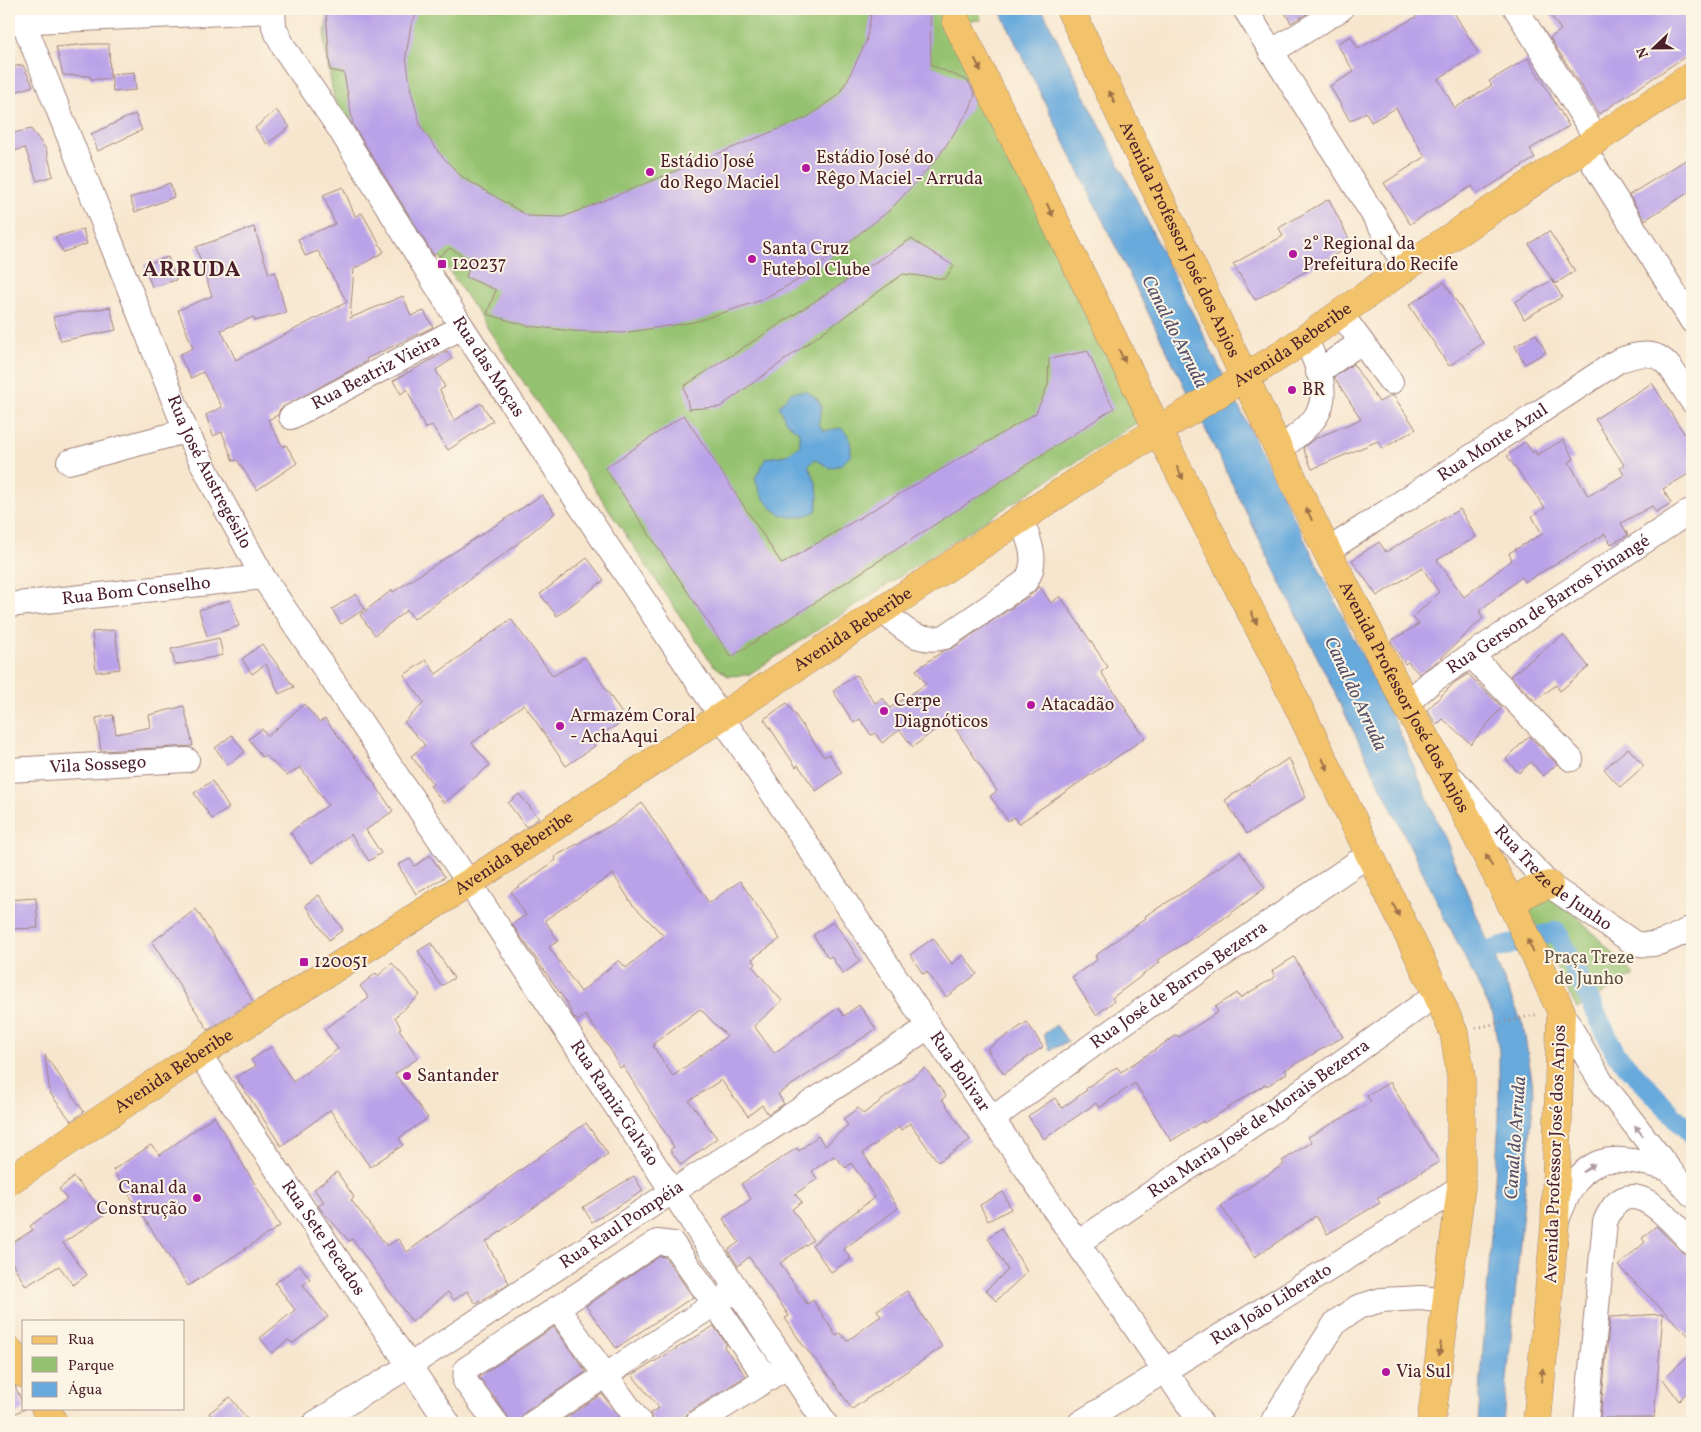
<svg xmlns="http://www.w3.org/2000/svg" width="1701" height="1432" font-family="Vollkorn,serif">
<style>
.green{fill:#95c270;stroke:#70704e}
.water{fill:#69aadc;stroke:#5a6484}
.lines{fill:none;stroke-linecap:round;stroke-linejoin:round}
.canal{stroke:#69aadc;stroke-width:20}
.building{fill:#baa2e8;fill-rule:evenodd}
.minor-casing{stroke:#a0827c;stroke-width:26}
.major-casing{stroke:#a0827c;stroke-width:29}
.path{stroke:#a0827c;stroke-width:3;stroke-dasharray:1 4;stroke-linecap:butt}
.minor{stroke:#fff;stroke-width:24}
.major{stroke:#f2c36a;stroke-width:28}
.oneway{fill:#9e714a}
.oneway2{fill:#ae9aa0}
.poi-dot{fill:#b5179e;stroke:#fcf5e5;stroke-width:2}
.labels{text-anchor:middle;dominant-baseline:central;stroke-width:4;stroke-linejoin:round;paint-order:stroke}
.poi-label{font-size:18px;fill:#4a1f2b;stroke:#fcf5e5;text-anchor:start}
.street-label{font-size:18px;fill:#4a1f2b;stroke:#fcf5e5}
.park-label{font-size:18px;fill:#605040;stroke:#fcf5e5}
.water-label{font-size:19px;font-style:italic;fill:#555069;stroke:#fcf5e5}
.district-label{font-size:22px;font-weight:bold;letter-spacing:1px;fill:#4a1f2b;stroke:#fcf5e5}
</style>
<rect width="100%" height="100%" fill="#fcf5e5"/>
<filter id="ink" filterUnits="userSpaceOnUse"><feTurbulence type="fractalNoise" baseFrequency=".02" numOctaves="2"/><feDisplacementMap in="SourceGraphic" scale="10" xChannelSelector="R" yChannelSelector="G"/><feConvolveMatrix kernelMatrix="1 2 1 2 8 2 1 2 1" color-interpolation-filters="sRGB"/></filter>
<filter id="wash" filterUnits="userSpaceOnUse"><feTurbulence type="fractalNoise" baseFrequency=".0096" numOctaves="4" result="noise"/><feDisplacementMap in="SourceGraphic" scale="20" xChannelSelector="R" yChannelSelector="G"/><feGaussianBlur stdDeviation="1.12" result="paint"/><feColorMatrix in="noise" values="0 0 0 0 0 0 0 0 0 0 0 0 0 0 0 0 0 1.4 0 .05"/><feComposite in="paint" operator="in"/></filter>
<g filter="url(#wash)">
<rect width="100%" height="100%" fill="#f7e6ce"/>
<g class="green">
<polygon points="328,9 980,9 981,20 948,21 1141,420 748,675 728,676 712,664 440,257 434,261 362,147 355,130 334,99 324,43"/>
<polygon points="1556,895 1634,975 1577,1009 1529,912 1529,903"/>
</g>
<g class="water">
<polygon points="999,9 1042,9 1396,724 1523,1025 1534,1093 1503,1423 1478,1423 1499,1121 1499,1052 1493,1015"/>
<path d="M 806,391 C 823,402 824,406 818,424 L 824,431 L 841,428 C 851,437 851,442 851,455 L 841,465 L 830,468 L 815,459 L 808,466 C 818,482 820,494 816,511 C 786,528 763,508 755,478 L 766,458 L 786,455 L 800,446 L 799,432 L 786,422 L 779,406 L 792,392 Z"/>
<polygon points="1056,1025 1068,1042 1050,1050 1044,1034"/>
</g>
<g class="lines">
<polyline class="canal" points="1479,954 1556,931 1616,1054 1692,1135"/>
</g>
<g id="blocks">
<g class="building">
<polygon points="326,9 419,9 411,25 406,56 411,91 421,127 440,154 462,177 528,216 563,217 808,117 838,95 848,79 866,42 872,9 930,9 931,65 968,81 975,95 970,109 937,159 890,210 804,277 759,301 694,322 622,333 572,331 528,326 487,314 496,290 466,277 471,261 450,248 436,259 353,125 344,73 330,70"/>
<polygon points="1283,9 1308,9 1310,12 1291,23"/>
<polygon points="1412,9 1452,9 1478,53 1438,79 1455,108 1492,85 1489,81 1528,58 1569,126 1530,149 1535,158 1477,194 1472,186 1410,224 1384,183 1425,157 1396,108 1371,122 1366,112 1350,121 1330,86 1354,72 1337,44 1351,36 1358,49 1416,17"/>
<polygon points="1546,9 1692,9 1692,52 1599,114 1550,38 1561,30"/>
<polygon points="89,44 109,44 110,79 90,79 90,76 63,75 56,47"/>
<polygon points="23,65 33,86 9,94 9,67"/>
<polygon points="134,72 136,90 113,92 111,74"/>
<polygon points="276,110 290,127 267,144 255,128"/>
<polygon points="135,114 142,130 98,151 91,134"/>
<polygon points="31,129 46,149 53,176 37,181 25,148 9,152 9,134"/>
<polygon points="1692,156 1692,190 1645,220 1629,195"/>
<polygon points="170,183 174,197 135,212 130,198"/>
<polygon points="343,187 355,216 362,213 384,252 354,269 350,318 403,296 411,316 424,311 433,327 366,359 367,361 280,409 278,415 268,420 283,447 286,445 297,463 257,490 237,460 233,461 222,432 213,436 206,415 222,407 203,372 191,378 179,355 193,348 178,310 212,296 196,247 254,227 269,274 275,272 286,313 255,321 254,317 221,330 236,360 347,302 318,251 305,256 298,239 335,224 323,195"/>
<polygon points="1329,199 1352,245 1255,300 1233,264 1283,236 1279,228"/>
<polygon points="83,229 87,244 63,252 55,237"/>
<polygon points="1549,231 1575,271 1555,284 1529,244"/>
<polygon points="911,239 954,266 945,279 903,274 720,407 689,409 684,386"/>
<polygon points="168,257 176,280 152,287 144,265"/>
<polygon points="1552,280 1562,297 1524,319 1515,302"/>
<polygon points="1444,282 1483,343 1449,366 1409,305"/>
<polygon points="110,307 116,330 61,341 53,317"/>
<polygon points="1536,334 1546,352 1525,364 1515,346"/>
<polygon points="447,351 452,359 436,370 445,387 440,390 454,421 481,403 493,421 448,450 432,425 425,429 407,389 401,394 393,381"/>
<polygon points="1088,351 1107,396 1114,408 731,657 605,468 684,415 782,564 1036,413 1048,385 1049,359"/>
<polygon points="1353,364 1379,402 1393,395 1416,429 1382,449 1378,441 1312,469 1303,448 1314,439 1361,419 1334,377"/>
<polygon points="1652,383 1685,435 1692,431 1692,472 1663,489 1671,503 1656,512 1652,506 1621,523 1628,535 1611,544 1605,534 1525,582 1522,577 1479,611 1483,618 1439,660 1419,674 1408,662 1405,664 1391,641 1419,624 1413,618 1439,592 1422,568 1377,596 1352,560 1379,542 1386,552 1460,509 1476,537 1437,560 1464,597 1512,560 1509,553 1542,534 1532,516 1545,508 1507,456 1525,442 1533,453 1535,451 1537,455 1563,440 1574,459 1569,462 1588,496 1624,475 1620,468 1624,465 1595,419"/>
<polygon points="542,495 555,513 506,553 414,619 407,610 375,635 360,615 392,590 393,592"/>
<polygon points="587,558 604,580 557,616 540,594"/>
<polygon points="1039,586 1051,603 1060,596 1108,667 1101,672 1145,738 1018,824 1014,817 1008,821 990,796 997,791 949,719 913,747 900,730 882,743 875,733 871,735 860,719 854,723 833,691 856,675 875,703 883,698 890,708 926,684 916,670 943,651 953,648 1033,593"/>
<polygon points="356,594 365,609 341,624 332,609"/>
<polygon points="230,600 239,626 207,636 199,610"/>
<polygon points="511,619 553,676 585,657 626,720 591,740 595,746 566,766 524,704 472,743 490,765 444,803 430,786 433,784 411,756 425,745 404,722 424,703 404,675 426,660 436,674"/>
<polygon points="115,630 120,669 96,672 92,632"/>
<polygon points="1563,635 1589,667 1560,691 1556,685 1535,701 1510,676"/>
<polygon points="219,638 223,655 175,665 171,649"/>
<polygon points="262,644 267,651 294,687 279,694 266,664 252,674 242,659"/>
<polygon points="1468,674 1502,707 1471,744 1443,719 1437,725 1427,710 1455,682"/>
<polygon points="787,703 824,757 829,754 842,773 816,791 798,765 796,767 764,719"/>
<polygon points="304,704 319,722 325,719 366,771 393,811 366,830 381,853 369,861 351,834 312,863 290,832 328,805 300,767 287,776 265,755 262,757 249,739 262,729 268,736"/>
<polygon points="184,706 193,746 101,751 96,718 113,715 116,734 151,727 149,715"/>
<polygon points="232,735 245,752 228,765 215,748"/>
<polygon points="1529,736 1557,764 1543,776 1531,762 1519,773 1506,759"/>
<polygon points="1628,748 1644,766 1620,787 1604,769"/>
<polygon points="1289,758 1306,797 1247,834 1225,800"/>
<polygon points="212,781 229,808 212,819 194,793"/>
<polygon points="519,794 539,818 526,827 508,803"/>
<path d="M 642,803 L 709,903 L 740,881 L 780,939 L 752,959 L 756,964 L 753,967 L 782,1001 L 754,1026 L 774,1053 L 838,1008 L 844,1016 L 859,1005 L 876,1029 L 778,1094 L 784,1104 L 768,1114 L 762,1105 L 748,1116 L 721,1080 L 689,1101 L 717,1138 L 681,1165 L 670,1150 L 674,1147 L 623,1066 L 620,1068 L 612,1052 L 585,1015 L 578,1021 L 573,1016 L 567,1003 L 512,924 L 526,915 L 511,892 L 556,860 L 554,857 L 618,821 ZM 613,874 L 632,904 L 664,936 L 626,968 L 619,960 L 581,992 L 549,947 L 558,941 L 545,920 ZM 700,1009 L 727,1036 L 673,1076 L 653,1046 L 655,1045 L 654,1043 Z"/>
<polygon points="1240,852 1265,888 1223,919 1158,960 1160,962 1112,998 1114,1001 1096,1015 1072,977 1097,960 1095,956 1146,918 1145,916 1187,890"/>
<polygon points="430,855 445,877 416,894 398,865 410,859 415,866"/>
<polygon points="319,895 343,930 329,940 305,905"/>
<polygon points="36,898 38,928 11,929 9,900"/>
<polygon points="196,909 253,1001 208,1030 152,942"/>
<polygon points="834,921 860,961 843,974 831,956 828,958 813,935"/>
<polygon points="933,938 952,964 963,955 977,974 946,997 927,972 923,974 910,955"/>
<polygon points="431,943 454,978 441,986 418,951"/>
<polygon points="1294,957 1343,1037 1285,1070 1287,1073 1267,1086 1266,1084 1204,1123 1203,1121 1171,1141 1135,1083 1099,1108 1096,1103 1044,1139 1028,1116 1055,1098 1062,1108 1087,1090 1086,1088 1117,1067 1121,1072 1177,1035 1179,1037 1218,1012 1215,1007 1237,993 1240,998 1275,977 1272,971"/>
<polygon points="392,963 420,995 395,1017 401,1028 399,1029 418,1058 395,1074 428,1118 399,1138 403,1145 370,1167 330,1110 281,1146 236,1077 256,1066 251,1060 271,1047 293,1082 338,1049 324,1029 369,998 360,986 376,973 378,976"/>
<polygon points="1027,1022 1043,1047 1004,1074 987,1049"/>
<polygon points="45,1055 84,1112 71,1121 50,1093"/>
<polygon points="925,1068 946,1096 942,1099 970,1140 938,1162 910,1123 901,1130 899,1127 863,1153 898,1208 844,1249 851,1259 831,1272 812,1245 875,1197 851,1163 846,1168 834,1156 812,1171 817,1179 795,1194 802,1202 792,1209 813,1240 780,1263 807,1304 813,1300 836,1336 840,1333 847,1341 881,1316 877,1310 907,1291 942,1347 852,1409 833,1381 802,1344 785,1318 789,1316 749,1257 738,1266 728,1250 739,1242 723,1219 751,1199 741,1184 797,1148 799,1151 818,1136 825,1146 848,1125 843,1119 858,1108 863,1114"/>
<polygon points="1390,1082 1439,1162 1377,1198 1380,1203 1327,1234 1316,1216 1255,1257 1221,1206 1284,1164 1282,1161 1312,1142 1308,1137 1371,1102 1367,1096"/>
<polygon points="214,1116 280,1226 188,1286 113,1170 151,1145 160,1155"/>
<polygon points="586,1123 608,1154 486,1242 509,1283 476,1304 467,1291 454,1300 448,1292 412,1322 352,1239 349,1241 318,1206 324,1202 314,1189 337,1172 354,1197 351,1200 387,1246 398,1239 407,1252"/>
<polygon points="634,1176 643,1191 592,1222 583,1207"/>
<polygon points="74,1177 105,1214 63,1243 87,1275 73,1285 59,1266 26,1286 9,1258 9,1245 33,1230 30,1226 67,1199 59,1189"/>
<polygon points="1003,1192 1011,1209 988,1221 980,1205"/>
<polygon points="1656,1226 1682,1252 1692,1256 1692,1339 1618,1266 1645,1242 1642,1238"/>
<polygon points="1001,1228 1027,1272 996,1301 986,1290 1008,1270 988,1238"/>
<polygon points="660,1256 665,1257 693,1297 616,1348 586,1306"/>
<polygon points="300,1265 310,1279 303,1285 328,1317 293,1343 288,1340 272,1353 260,1338 295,1310 275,1283"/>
<polygon points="1663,1314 1654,1418 1600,1418 1610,1317"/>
<polygon points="714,1326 727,1345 724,1347 746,1376 690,1411 679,1423 653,1423 650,1413 659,1408 632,1375"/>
<polygon points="554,1327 586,1372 525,1412 519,1423 509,1423 507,1415 479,1377"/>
<polygon points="1692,1352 1692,1387 1679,1401 1663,1379"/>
<polygon points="9,1379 15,1386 25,1409 9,1416"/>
<polygon points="602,1394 623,1423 558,1423"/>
<polygon points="230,1397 250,1423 216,1423 209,1413"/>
</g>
</g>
</g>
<g filter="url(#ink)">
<use href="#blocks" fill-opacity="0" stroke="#a0827c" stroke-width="1"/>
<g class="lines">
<defs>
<g id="minor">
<path id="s1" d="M 273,9 L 274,27 L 284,48 L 339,128 L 462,327 L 533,435 L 929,1027 L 1201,1423"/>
<polyline points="1245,9 1406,267"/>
<polyline points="1516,9 1596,138"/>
<path id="s2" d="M 23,21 L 186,431 L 219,496 L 263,577 L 469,883 L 825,1423"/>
<polyline points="9,22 272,11"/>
<polyline points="1271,52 1341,9"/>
<polyline points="1583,147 1692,321"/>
<polyline points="1341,314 1391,382"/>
<polyline points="1318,372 1361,342"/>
<path id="s3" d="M 291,417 L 462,327"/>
<path d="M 1279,451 C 1290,440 1308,429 1316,416 C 1332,392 1315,362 1306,339"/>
<polyline points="69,462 186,431"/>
<path id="s4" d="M 1327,551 L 1618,361 C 1665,342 1668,366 1692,401"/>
<path id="s5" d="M 9,605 L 263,577"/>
<path d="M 882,610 C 903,628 915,644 945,637 L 1025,582 C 1040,561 1029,541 1021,519"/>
<polyline points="1472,656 1571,759"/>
<path id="s6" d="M 1406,704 L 1432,681 L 1692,510"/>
<path id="s7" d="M 9,770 L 187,760"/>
<path id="s8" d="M 1454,780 L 1549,885 L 1634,943 C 1655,949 1674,937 1692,928"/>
<polyline points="1561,1011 1600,1080 1669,1169 1692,1195"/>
<path id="s9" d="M 199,1054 L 448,1423"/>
<path id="s10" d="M 992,1119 L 1112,1031 L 1368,855"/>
<path d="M 1557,1220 C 1582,1153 1605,1152 1669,1169"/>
<path id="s11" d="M 1079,1242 L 1273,1111 L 1437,994"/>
<polyline points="557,1308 640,1423"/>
<polyline points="1274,1419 1336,1322 1358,1307 1381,1300 1421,1298 1446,1301"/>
<path id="s12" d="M 315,1423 L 409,1366 L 673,1191 L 929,1027"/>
<polyline points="496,1423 465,1381 466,1369 657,1242 673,1244 767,1379"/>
<polyline points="533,1423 728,1295"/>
<polyline points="697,1423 780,1371"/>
<path id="s13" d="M 1080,1423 L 1461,1187"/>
<path d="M 1586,1423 L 1605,1222 C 1628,1166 1668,1218 1692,1243"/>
</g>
<g id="major">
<path id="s14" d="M 1070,9 L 1327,551 L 1406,704 L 1441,766 L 1515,911 L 1561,1011 L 1555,1224 L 1537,1423"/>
<polyline points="956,21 1158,430 1280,669 1437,994 1454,1033 1461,1077 1461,1187 1431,1423"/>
<polyline points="1511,904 1530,891 1549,885"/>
<path id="s15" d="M 9,1181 L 199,1054 L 469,883 L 1110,460 L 1286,352 L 1406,267 L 1692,76"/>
<polyline points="9,1350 24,1374"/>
<polyline points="45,1408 54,1423"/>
</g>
</defs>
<use href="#minor" class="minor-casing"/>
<use href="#major" class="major-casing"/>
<polyline class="path" points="1476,1028 1539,1014"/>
<use href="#minor" class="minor"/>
<use href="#major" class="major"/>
</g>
<defs><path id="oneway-solid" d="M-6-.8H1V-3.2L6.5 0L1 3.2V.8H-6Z" transform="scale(1.25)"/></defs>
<g class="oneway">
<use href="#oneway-solid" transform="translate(978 65) rotate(64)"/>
<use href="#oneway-solid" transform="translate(1112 97) rotate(-115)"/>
<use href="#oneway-solid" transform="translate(1050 210) rotate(64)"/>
<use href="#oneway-solid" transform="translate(1122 356) rotate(64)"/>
<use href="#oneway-solid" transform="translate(1180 473) rotate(63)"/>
<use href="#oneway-solid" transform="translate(1309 514) rotate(-115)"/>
<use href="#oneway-solid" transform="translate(1254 618) rotate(63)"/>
<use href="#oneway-solid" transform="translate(1325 764) rotate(65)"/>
<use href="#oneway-solid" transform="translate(1489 860) rotate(-117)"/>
<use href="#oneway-solid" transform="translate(1396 910) rotate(64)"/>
<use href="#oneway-solid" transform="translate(1530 945) rotate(-115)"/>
<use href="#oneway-solid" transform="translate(1440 1349) rotate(97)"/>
<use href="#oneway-solid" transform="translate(1542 1375) rotate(-84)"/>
</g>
<g class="oneway2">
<use href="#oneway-solid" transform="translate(1639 1131) rotate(-128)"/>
<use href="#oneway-solid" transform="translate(1589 1168) rotate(-35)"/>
</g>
</g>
<g class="poi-dot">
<circle cx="806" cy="168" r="5"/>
<circle cx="650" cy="172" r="5"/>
<circle cx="1293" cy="254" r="5"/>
<circle cx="752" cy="259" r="5"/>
<rect x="437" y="259" width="10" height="10" rx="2.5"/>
<circle cx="1292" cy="390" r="5"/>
<circle cx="1031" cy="705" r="5"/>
<circle cx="884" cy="711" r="5"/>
<circle cx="560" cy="726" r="5"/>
<rect x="299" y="957" width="10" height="10" rx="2.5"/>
<circle cx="407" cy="1076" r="5"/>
<circle cx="197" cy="1198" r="5"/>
<circle cx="1386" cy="1372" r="5"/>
</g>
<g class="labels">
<g class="poi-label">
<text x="816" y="158">Estádio José do<tspan x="816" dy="21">Rêgo Maciel - Arruda</tspan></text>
<text x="660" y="162">Estádio José<tspan x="660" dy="21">do Rego Maciel</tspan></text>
<text x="1303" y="244">2° Regional da<tspan x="1303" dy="21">Prefeitura do Recife</tspan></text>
<text x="762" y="249">Santa Cruz<tspan x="762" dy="21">Futebol Clube</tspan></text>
<text x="452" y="264">120237</text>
<text x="1302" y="390">BR</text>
<text x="894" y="701">Cerpe<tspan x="894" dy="21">Diagnóticos</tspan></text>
<text x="1041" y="705">Atacadão</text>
<text x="570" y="716">Armazém Coral<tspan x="570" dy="21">- AchaAqui</tspan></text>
<text x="314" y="962">120051</text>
<text x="417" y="1076">Santander</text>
<text x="187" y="1188" text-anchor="end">Canal da<tspan x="187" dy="21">Construção</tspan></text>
<text x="1396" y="1372">Via Sul</text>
</g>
<g class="street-label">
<text stroke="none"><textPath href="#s14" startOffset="255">Avenida Professor José dos Anjos</textPath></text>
<text stroke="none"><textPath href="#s15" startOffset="1532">Avenida Beberibe</textPath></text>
<text stroke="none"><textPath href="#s1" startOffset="420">Rua das Moças</textPath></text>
<text stroke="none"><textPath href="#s3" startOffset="96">Rua Beatriz Vieira</textPath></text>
<text stroke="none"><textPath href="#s4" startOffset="198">Rua Monte Azul</textPath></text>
<text stroke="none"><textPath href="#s2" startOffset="488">Rua José Austregésilo</textPath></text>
<text stroke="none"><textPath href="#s5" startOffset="128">Rua Bom Conselho</textPath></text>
<text stroke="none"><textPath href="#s6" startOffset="174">Rua Gerson de Barros Pinangé</textPath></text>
<text stroke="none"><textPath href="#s15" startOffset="1008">Avenida Beberibe</textPath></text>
<text stroke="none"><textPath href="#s14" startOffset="765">Avenida Professor José dos Anjos</textPath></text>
<text stroke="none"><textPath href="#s7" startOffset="89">Vila Sossego</textPath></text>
<text stroke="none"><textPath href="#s15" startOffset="602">Avenida Beberibe</textPath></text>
<text stroke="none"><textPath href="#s8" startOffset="140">Rua Treze de Junho</textPath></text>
<text stroke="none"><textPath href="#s10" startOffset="230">Rua José de Barros Bezerra</textPath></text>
<text stroke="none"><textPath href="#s1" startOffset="1268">Rua Bolivar</textPath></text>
<text stroke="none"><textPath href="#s15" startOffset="198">Avenida Beberibe</textPath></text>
<text stroke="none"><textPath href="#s2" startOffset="1239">Rua Ramiz Galvão</textPath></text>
<text stroke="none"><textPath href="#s11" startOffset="218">Rua Maria José de Morais Bezerra</textPath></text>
<text transform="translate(1556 1154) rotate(-88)">Avenida Professor José dos Anjos</text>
<text stroke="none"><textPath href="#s12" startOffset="365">Rua Raul Pompéia</textPath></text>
<text stroke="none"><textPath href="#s9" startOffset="222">Rua Sete Pecados</textPath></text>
<text stroke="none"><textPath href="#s13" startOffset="225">Rua João Liberato</textPath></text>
</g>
<g class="park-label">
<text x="1589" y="958">Praça Treze<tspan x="1589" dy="21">de Junho</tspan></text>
</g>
<g class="water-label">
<text transform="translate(1174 332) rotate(63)">Canal do Arruda</text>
<text transform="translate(1355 694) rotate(65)">Canal do Arruda</text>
<text transform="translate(1516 1138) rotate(-86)">Canal do Arruda</text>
</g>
<g class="district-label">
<text x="192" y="270">ARRUDA</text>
</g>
</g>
<rect width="1701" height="1432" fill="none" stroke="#fcf5e5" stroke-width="30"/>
<rect x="22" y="1320" width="162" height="90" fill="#fcf5e5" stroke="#b59f9b"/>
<rect x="32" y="1336" width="25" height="8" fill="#f2c36a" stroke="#b59f9b"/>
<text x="68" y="1344" font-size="15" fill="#4a1f2b">Rua</text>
<rect x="32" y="1357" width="25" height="15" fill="#95c270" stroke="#b59f9b"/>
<text x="68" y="1370" font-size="15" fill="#4a1f2b">Parque</text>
<rect x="32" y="1382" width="25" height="15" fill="#69aadc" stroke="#b59f9b"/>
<text x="68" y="1394" font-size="15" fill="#4a1f2b">Água</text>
<g transform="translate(1654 48) rotate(248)" stroke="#fcf5e5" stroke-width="4" paint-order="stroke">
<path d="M0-4L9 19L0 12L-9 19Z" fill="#4a1f2b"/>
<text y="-8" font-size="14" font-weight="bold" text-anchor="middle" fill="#4a1f2b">N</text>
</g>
</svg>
